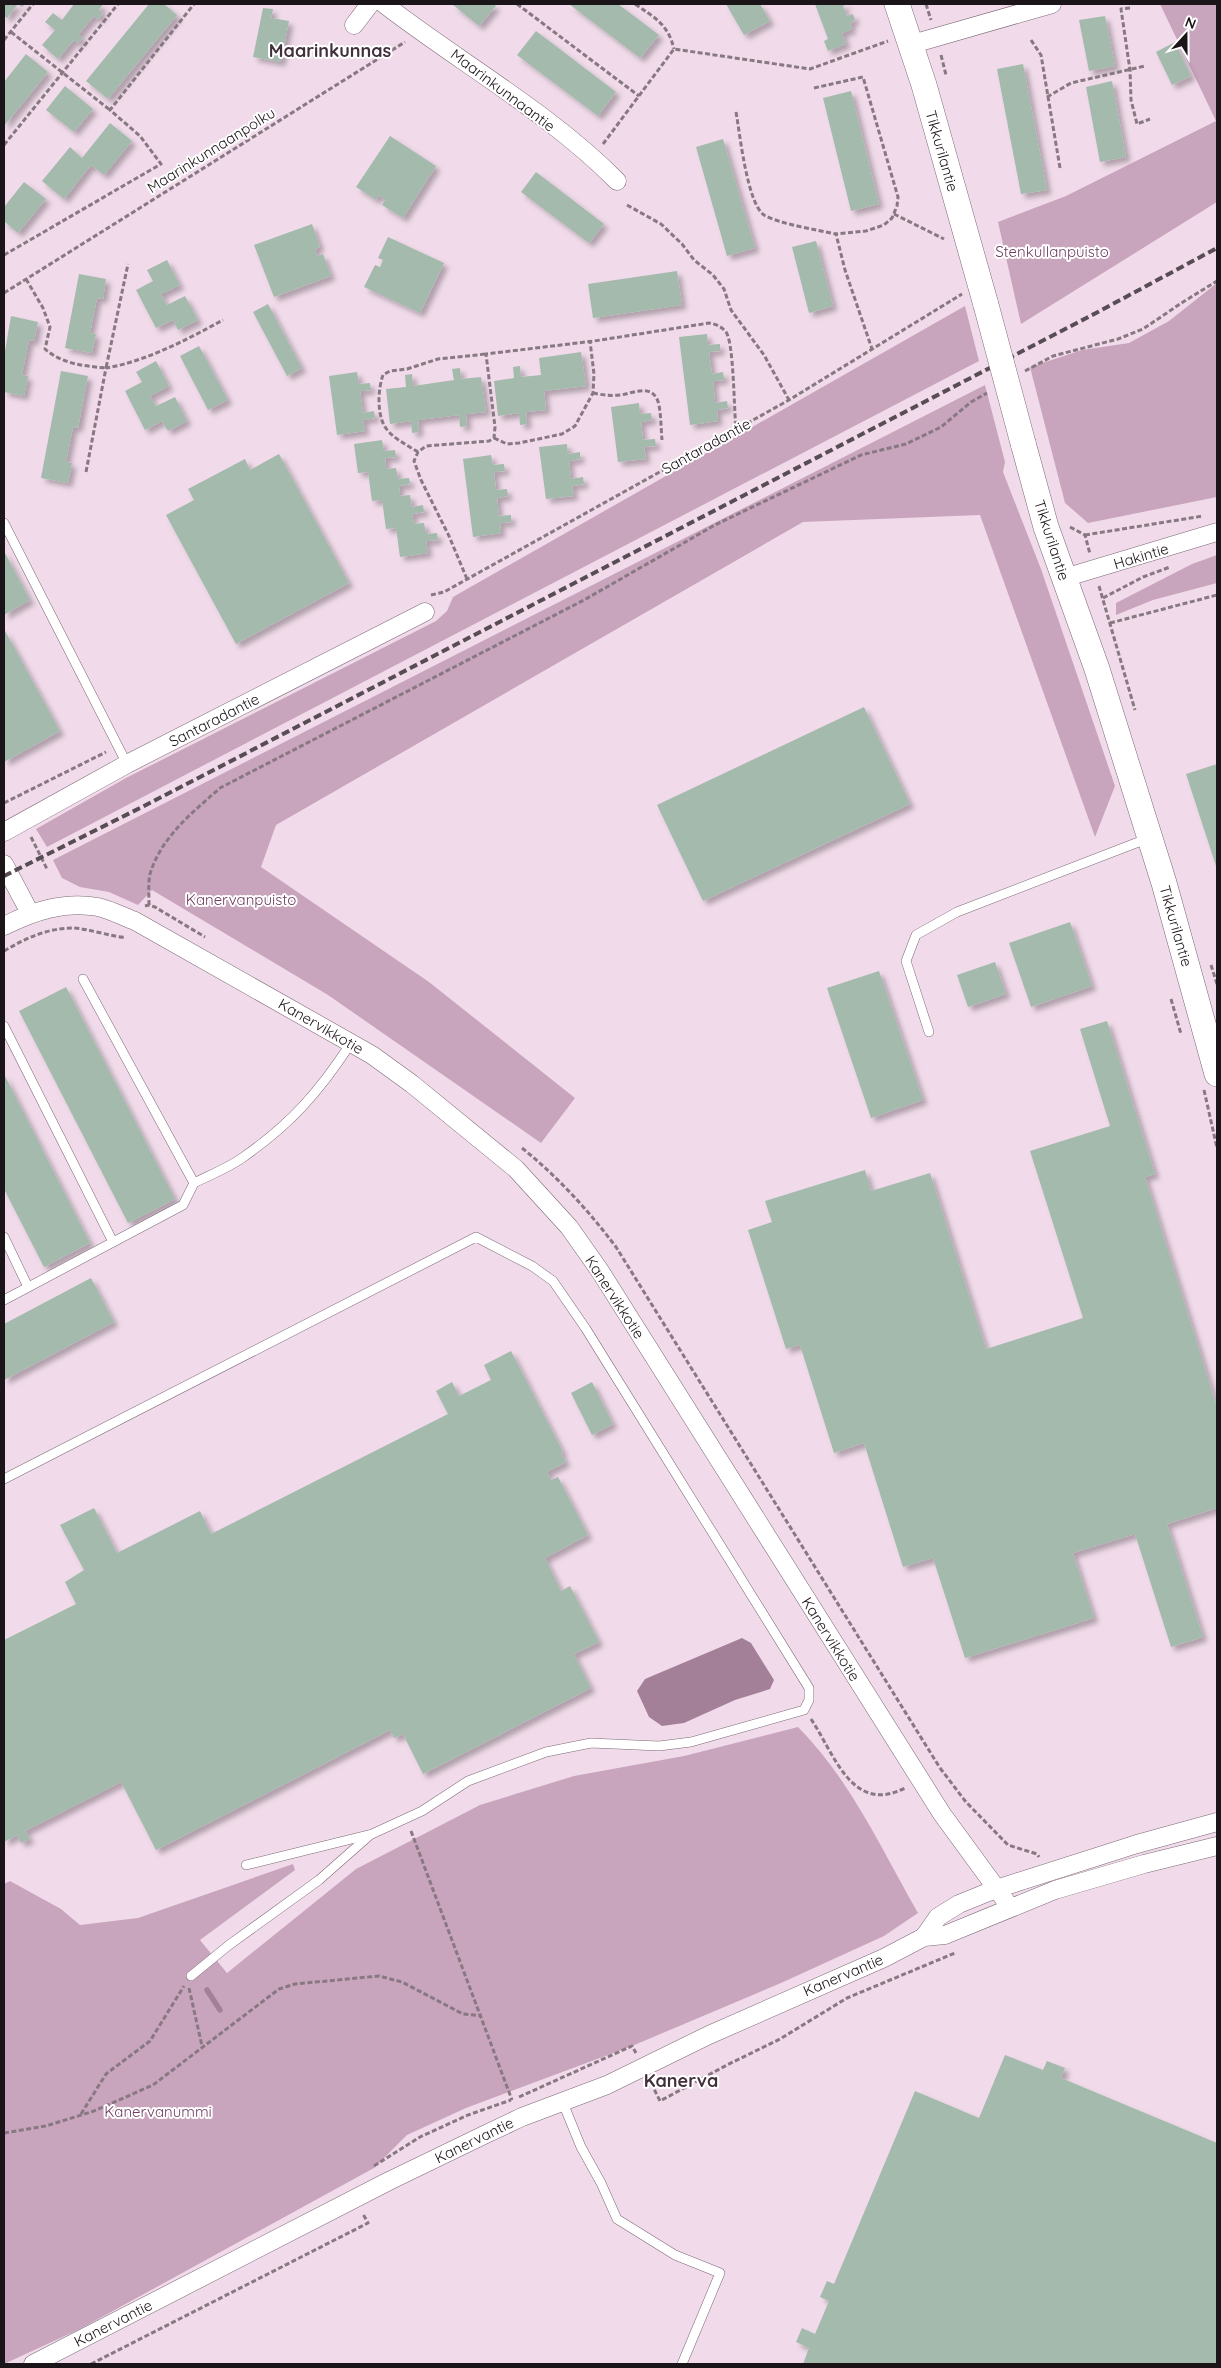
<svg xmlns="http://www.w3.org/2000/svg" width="1221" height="2368" font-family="Quicksand,sans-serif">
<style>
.green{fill:#c9a5bd}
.water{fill:#a38098}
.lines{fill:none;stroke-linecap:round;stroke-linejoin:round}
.stream{stroke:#a38098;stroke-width:5.5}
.building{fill:#a3baac;filter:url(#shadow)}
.lane-casing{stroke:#7b6875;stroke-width:10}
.street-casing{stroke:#7b6875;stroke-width:19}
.secondary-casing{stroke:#7b6875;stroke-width:26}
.path{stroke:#877882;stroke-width:3;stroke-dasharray:5 2.5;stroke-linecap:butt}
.lane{stroke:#fff;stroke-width:9}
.street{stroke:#fff;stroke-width:18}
.secondary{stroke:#fff;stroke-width:25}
.rail{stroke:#584d55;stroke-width:4;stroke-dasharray:8 4;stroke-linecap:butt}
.secondary-bridge-casing{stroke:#7b6875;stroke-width:26;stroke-linecap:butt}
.secondary-bridge{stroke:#fff;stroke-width:25}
.labels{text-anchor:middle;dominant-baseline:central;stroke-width:4;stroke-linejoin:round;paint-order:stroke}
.street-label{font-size:15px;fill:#1b1419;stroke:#fff}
.park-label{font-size:15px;fill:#6e3c60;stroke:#fff}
.quarter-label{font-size:18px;font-weight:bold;fill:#412f3b;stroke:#fff}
</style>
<defs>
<filter id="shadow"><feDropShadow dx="4.5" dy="4.5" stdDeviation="2.5" flood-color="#0004"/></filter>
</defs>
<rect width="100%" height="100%" fill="#f1dbea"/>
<g class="green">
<polygon points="1160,4 1217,4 1217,202 1021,324 998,222 1066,196 1216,121"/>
<polygon points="1217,283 1217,497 1088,523 1065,503 1030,367 1082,350 1129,343 1169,321"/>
<polygon points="965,306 979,361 47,847 36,829 126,778 436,621 447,611 453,597"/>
<polygon points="985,385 1005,462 1003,472 1041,569 1115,786 1095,837 980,515 803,522 276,825 261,867 429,982 575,1098 541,1143 328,995 152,890 138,905 109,892 80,887 62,878 53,860"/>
<polygon points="1217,555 1217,583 1153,600 1116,615 1116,603 1192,564"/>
<path d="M 798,1727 C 850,1779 882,1850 918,1913 L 884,1936 L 781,1983 L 632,2046 L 466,2108 L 407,2135 L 374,2168 L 80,2329 L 4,2364 L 4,1884 L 10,1881 L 61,1909 L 80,1925 L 138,1918 L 293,1864 L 295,1870 L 200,1940 L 227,1973 L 356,1869 L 480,1805 L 574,1776 L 684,1756 Z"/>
</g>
<polygon class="water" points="742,1638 751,1643 774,1680 770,1689 735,1700 684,1723 662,1726 649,1717 637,1691 645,1679"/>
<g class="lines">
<polyline class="stream" points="207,1990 220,2010"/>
</g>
<g class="building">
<polygon points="4,4 25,4 22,7 18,4 7,18 4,16"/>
<polygon points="74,4 103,4 99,10 103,13 98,19 94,16 78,35 83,38 78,43 74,40 58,59 42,45 55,30 45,22 53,13 62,20"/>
<polygon points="149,4 164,4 177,15 108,99 86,81"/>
<polygon points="452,4 493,4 496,6 479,26"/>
<polygon points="569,4 618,4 659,35 640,58"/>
<polygon points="726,4 760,4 770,21 744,35"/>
<polygon points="815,4 849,4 843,6 847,16 853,14 855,20 850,23 852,29 842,33 846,44 828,51 824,41 828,39"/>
<polygon points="263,8 273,9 271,18 289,21 281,62 253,57"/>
<polygon points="1105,16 1115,66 1089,71 1079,20"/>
<polygon points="536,31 616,92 598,116 517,55"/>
<polygon points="1175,42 1191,76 1172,85 1156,52"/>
<polygon points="26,54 48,72 4,126 4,82"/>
<polygon points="1023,64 1047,190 1021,194 997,69"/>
<polygon points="1112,81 1126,157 1100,162 1086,87"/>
<polygon points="65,86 93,109 74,132 46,110"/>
<polygon points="851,91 879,204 851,211 823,98"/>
<polygon points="110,123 132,141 104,175 91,165 64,199 42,181 70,147 82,158"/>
<polygon points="390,136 436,166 403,218 382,205 385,200 379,195 376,200 356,187"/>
<polygon points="723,139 755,248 727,256 696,147"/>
<polygon points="536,172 604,224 589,243 521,192"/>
<polygon points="24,182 46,199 18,233 5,222 4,224 4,207"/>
<polygon points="312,224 320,247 315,249 317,256 323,254 331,276 274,297 254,245"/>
<polygon points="388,237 444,263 420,313 364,287 375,265 380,267 383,260 378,258"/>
<polygon points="816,241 833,306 809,313 792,247"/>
<polygon points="167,260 180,285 161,294 167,305 185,296 198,320 178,330 173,320 156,328 136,290 153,281 147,270"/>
<polygon points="677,271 682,305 593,318 588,284"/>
<polygon points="79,274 106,279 103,299 97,298 90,333 96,334 92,353 65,348"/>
<polygon points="268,304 302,368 287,376 253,312"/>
<polygon points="11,316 38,322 34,341 29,340 22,375 28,376 24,396 4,392 4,357"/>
<polygon points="707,334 708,345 720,344 720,351 709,352 712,374 723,372 724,380 713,381 715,403 727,401 728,408 717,410 718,421 690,425 679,337"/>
<polygon points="199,346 228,400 208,410 180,356"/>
<polygon points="581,352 586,386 544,391 546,410 526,412 527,424 520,425 519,413 498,416 494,381 514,378 513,367 520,366 521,377 541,375 539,358"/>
<polygon points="156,361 169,386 150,396 156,406 175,397 187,421 168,431 162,421 145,430 125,391 142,382 136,372"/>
<polygon points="460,368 461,379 481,377 486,412 466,414 467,426 460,427 459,415 418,420 419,432 412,433 411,421 390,424 386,389 406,387 405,375 412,374 413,386 454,380 452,369"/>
<polygon points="61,371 88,376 78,428 73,427 66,462 72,463 68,483 41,478"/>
<polygon points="357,372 359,384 370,383 371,390 360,391 363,413 374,411 375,418 363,420 365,431 337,435 329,376"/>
<polygon points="639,403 640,414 651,413 652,420 641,422 643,440 655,439 656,446 644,447 646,459 618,462 611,407"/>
<polygon points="382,440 384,451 395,450 396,457 385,458 386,469 396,468 398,479 409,478 410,484 399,486 400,496 410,495 412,507 423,505 424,512 412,514 414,524 424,523 426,534 437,533 438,540 426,541 428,553 400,557 396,528 386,529 382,500 372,501 368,472 358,473 354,444"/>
<polygon points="567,444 568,454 580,452 580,459 569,461 571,479 583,477 584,484 572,486 574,496 546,499 539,447"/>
<polygon points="279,454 349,583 236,644 166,515 194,500 188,489 245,459 250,470"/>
<polygon points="491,455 493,465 504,464 505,471 494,472 496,490 507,489 508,496 497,498 499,516 511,515 511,522 500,523 501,533 473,537 463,459"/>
<polygon points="4,551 30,600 4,615"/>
<polygon points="4,629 60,731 4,762"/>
<polygon points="864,707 910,804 703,901 657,805"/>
<polygon points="1217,764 1217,869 1186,774"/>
<polygon points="1070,922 1092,986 1031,1007 1009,943"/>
<polygon points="995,962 1006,994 968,1007 957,975"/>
<polygon points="879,971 923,1100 871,1118 827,988"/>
<polygon points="66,987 175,1199 128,1223 19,1011"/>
<polygon points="1107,1021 1155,1174 1145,1177 1217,1407 1217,1508 1167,1524 1203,1637 1171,1647 1135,1534 1073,1553 1094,1618 965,1658 933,1558 903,1567 864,1443 834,1453 800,1345 786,1349 748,1230 772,1222 765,1201 865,1170 871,1191 930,1173 986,1349 1083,1318 1030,1151 1110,1126 1080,1029"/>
<polygon points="4,1074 90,1243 44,1267 4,1189"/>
<polygon points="91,1278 114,1322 4,1380 4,1324"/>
<polygon points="511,1351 563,1452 561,1453 566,1462 547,1472 551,1480 558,1477 588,1535 545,1558 561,1591 570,1586 599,1642 574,1654 591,1688 423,1774 403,1734 394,1738 390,1730 156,1850 121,1782 25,1831 30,1839 21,1843 17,1835 4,1842 4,1640 76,1604 65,1582 84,1570 60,1525 94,1508 117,1553 200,1511 211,1534 448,1414 436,1391 452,1382 459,1396 491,1380 484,1365"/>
<polygon points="592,1382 613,1424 592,1435 571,1393"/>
<polygon points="1005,2055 1043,2070 1047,2061 1065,2068 1061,2078 1217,2143 1217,2364 803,2364 809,2348 796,2342 802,2328 815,2334 829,2301 820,2297 827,2281 834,2284 915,2091 979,2118"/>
</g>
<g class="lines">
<defs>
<g id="lane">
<polyline points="4,523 127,764"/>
<path d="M 83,979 L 194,1183 C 210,1175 228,1168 242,1158 C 291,1124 319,1092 351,1043"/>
<polyline points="4,1026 113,1242"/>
<polyline points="929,1032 906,961 916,935 957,912 1149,838"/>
<polyline points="4,1237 28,1287"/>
<polyline points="4,1300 183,1205 194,1183"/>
<polyline points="4,1479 476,1237 532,1266 553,1281 586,1329 809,1688 809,1700 804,1710 691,1742 659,1746 591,1743 546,1752 468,1781 422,1811 372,1834 246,1865"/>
<polyline points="191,1976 229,1945 319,1880 370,1835"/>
<polyline points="563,2103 581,2147 601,2183 617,2219 675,2255 720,2273 682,2364"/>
</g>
<g id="street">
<path d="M 384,4 C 459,62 550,113 617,181"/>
<polyline points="354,25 370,4"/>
<polyline points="909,45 1052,4"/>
<polyline points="1064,578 1217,532"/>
<polyline points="4,832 127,764 425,612"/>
<polyline points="4,864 30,913"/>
<path d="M 4,926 C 34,911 64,901 98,907 C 111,910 124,917 135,921 L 372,1055 L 412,1084 L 516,1169 L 569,1227 L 600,1271 L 942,1814 L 1010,1907"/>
<polyline points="924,1937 938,1917 959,1904 996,1889 1137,1844 1217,1822"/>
<polyline points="33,2364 389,2181 484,2135 522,2117 607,2085 709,2035 884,1958 924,1937 945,1935 1055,1890 1144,1864 1217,1846"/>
</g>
<g id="secondary">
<polyline points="897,4 924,85 986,305"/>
<polyline points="1023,443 1046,527 1097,669 1164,883 1217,1074"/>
</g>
</defs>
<use href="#lane" class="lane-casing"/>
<use href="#street" class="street-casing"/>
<use href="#secondary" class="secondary-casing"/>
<g class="path">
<polyline points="517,4 639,96"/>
<path d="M 635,4 C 655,18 668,24 674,49"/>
<polyline points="926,4 931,20"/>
<polyline points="1130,8 1121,9 1130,70 1131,100 1137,124 1150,119"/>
<polyline points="11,32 110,110"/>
<polyline points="4,40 33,4"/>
<polyline points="1031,40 1041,55 1060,168"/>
<polyline points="941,55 946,75"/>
<polyline points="814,88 863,77 898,197 897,206 892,218 884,225 866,231 836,234"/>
<polyline points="1047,97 1071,83 1145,66"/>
<path d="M 736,112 C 740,134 747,203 764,215 C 779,224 818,230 836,234 L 845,270 L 872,349"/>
<polyline points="603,144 674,49 810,69 888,41"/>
<polyline points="4,145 118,4"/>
<polyline points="627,205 661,224 682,244 694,260 713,275 724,289 731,310 764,355 789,400"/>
<polyline points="894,214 944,239"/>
<polyline points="4,255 161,164 140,136 110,110 194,4"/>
<path d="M 26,279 L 43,308 L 50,327 L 45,349 C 62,364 84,366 106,368 L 128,264"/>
<polyline points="4,293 405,42"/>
<polyline points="1025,371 1053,356 1118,339 1143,329 1183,302 1217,281"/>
<path d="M 593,393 C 602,395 611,396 621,395 C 636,392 654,383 659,405 C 661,416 661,428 662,440"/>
<polyline points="494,438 507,444 519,443 562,434 575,426 593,393 594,374 590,341"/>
<path d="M 418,452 C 407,445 390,437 384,425 C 377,412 378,389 383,375 L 390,371 L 407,369 L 438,359 L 486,354"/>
<path d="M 86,472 L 106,368 C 147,361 186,340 223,320"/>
<polyline points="1070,527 1085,535 1090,554"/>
<polyline points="1085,535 1203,516"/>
<path d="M 467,579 L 449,536 L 421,480 L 414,461 L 418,452 L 426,446 L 489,441 L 494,438 L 495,427 L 486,354 L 594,341 L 709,323 C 715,324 721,326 726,332 C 734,343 734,412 736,430"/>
<polyline points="1099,586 1135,710"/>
<polyline points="431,595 444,592 789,400 962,294"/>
<polyline points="1103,598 1143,577 1170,567"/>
<polyline points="1110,623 1217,595"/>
<polyline points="4,803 106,752"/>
<polyline points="31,837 47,869"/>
<path d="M 149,905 C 149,895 148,883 150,874 C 161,837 193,812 220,788 L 584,600 L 715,525 L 861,455 L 906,444 L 941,427 L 971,402 L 987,393"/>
<polyline points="145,906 149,905 155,907 205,937"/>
<path d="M 4,951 C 26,938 48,928 73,928 C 86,928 120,939 126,937"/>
<polyline points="1211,965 1217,984"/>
<polyline points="1171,999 1181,1034"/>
<polyline points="1204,1090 1217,1148"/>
<path d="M 522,1148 C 558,1177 588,1210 616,1247 L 940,1768"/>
<path d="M 811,1719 C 835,1755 852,1815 905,1788"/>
<polyline points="940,1768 966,1802 1008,1845 1037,1854 1039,1857"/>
<polyline points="411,1831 512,2100"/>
<polyline points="189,1988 202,2046"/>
<polyline points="651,2083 660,2101 727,2065 780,2039 847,1998 955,1953"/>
<polyline points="519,2097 632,2046 636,2053"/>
<polyline points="81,2114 106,2074 150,2041 184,1986"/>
<polyline points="4,2133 46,2126 94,2111 153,2085 279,1989 295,1984 379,1976 402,1982 463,2014 482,2016"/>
<polyline points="374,2166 420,2137 468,2115 511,2100"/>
<polyline points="91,2364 368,2223 363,2214"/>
</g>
<use href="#lane" class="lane"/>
<use href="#street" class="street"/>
<use href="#secondary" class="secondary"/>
<polyline class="rail" points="4,876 146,805 1096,313 1217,248"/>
<defs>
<polyline id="secondary-bridge" points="986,305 1023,443"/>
</defs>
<use href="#secondary-bridge" class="secondary-bridge-casing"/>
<use href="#secondary-bridge" class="secondary-bridge"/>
</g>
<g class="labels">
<g class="street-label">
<text transform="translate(503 90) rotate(37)">Maarinkunnaantie</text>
<text transform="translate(211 150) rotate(-32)">Maarinkunnaanpolku</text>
<text transform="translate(942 151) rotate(74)">Tikkurilantie</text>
<text transform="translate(706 446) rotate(-29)">Santaradantie</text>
<text transform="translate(1052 540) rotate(72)">Tikkurilantie</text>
<text transform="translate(1141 556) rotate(-17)">Hakintie</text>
<text transform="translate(214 720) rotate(-27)">Santaradantie</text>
<text transform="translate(1176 926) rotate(74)">Tikkurilantie</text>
<text transform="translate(321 1026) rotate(30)">Kanervikkotie</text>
<text transform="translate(615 1297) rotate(57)">Kanervikkotie</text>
<text transform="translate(831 1639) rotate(58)">Kanervikkotie</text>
<text transform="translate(843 1975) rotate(-23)">Kanervantie</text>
<text transform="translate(474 2140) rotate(-26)">Kanervantie</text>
<text transform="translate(113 2323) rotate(-27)">Kanervantie</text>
</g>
<g class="park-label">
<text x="1052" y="251">Stenkullanpuisto</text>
<text x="241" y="899">Kanervanpuisto</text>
<text x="158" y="2111">Kanervanummi</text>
</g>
<g class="quarter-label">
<text x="330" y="50">Maarinkunnas</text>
<text x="681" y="2080">Kanerva</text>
</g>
</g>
<rect width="1221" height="2368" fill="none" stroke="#1b1419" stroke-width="10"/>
<g transform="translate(1186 35) rotate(21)" stroke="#ffffff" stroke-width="4" paint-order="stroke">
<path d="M0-4L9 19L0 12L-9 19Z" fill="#1b1419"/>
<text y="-8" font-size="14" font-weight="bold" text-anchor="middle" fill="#1b1419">N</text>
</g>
</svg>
